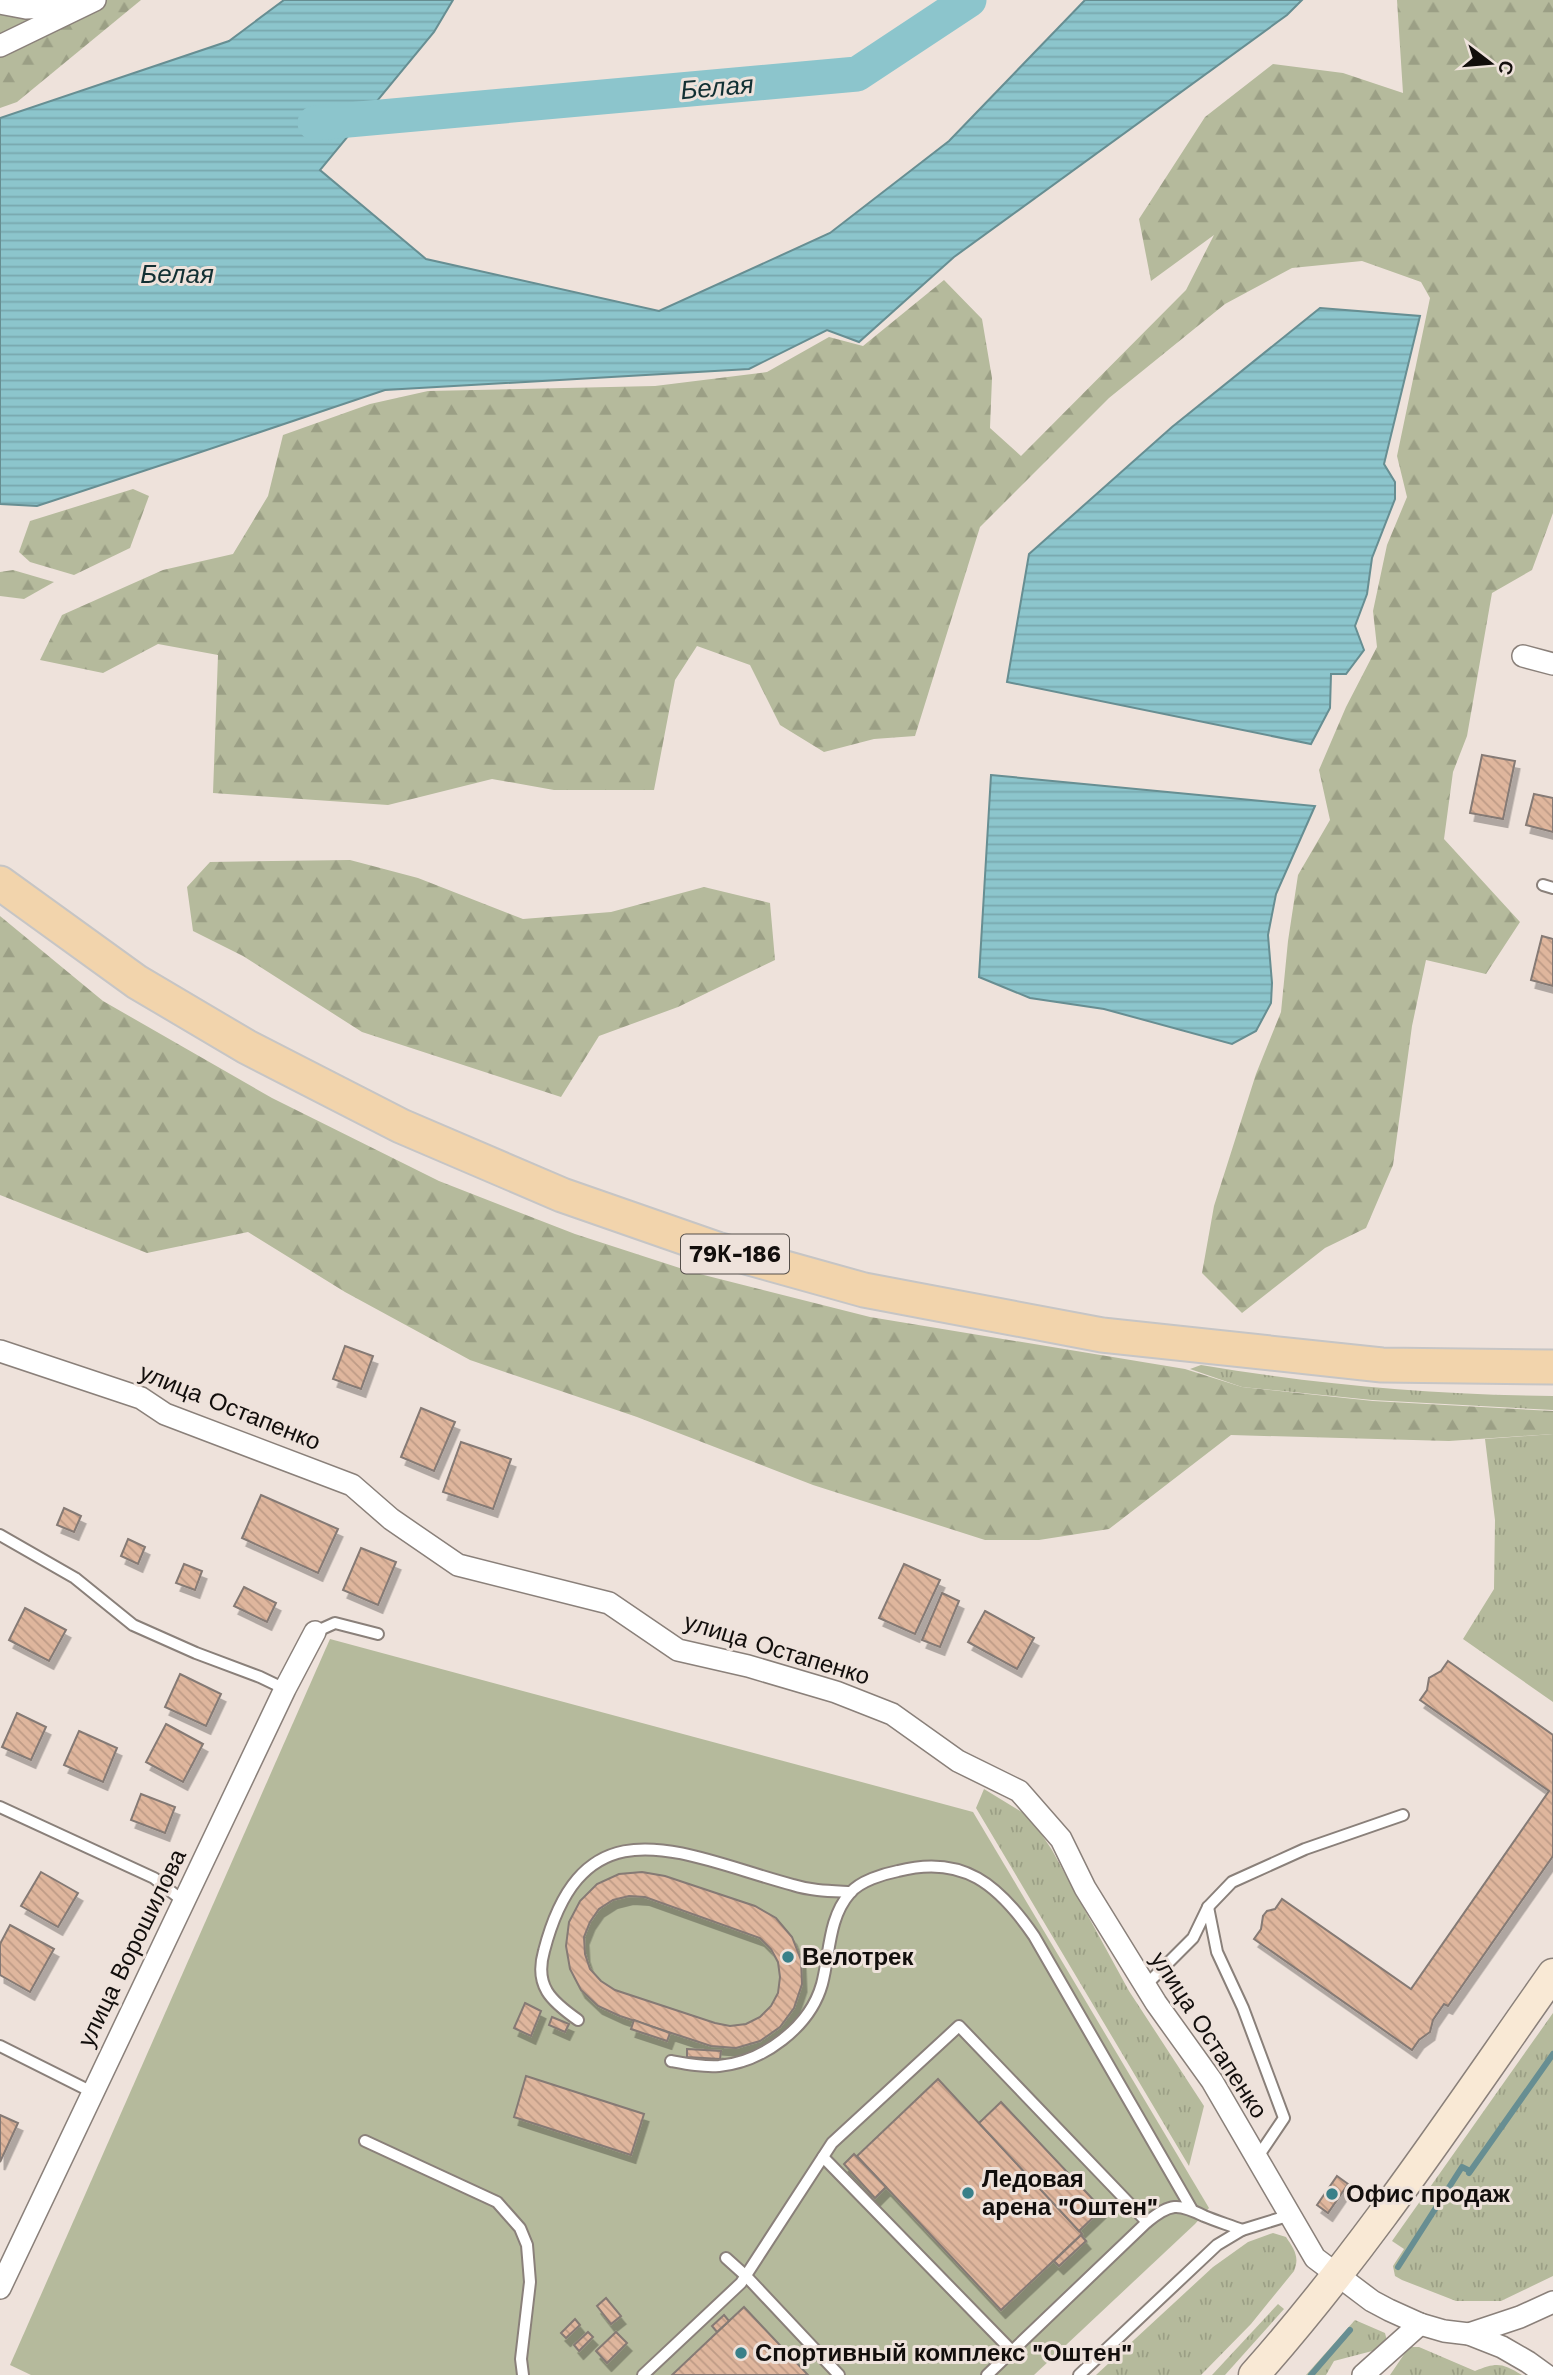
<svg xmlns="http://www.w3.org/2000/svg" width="1553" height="2375" font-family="'Work Sans',sans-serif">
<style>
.grass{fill:url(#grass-tufts)}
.forest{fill:url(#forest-firs)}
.green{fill:#b5ba9c}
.water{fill:url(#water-rules);stroke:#678e92;stroke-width:2}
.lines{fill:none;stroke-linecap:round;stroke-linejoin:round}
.stream{stroke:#678e92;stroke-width:6}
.river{stroke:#8cc5cc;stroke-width:35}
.building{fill:url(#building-back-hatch);stroke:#857a74;stroke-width:2;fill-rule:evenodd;filter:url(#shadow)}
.service-casing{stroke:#8a807a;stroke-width:14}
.minor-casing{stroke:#8a807a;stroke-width:24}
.secondary-casing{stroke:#8a807a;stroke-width:33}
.primary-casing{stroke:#c6c5c5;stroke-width:37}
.service{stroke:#fff;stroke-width:10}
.minor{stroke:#fff;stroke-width:21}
.secondary{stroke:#f9e9d5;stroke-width:30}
.primary{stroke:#f2d4ac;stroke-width:33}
.poi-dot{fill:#398089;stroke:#eee2db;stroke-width:2.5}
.labels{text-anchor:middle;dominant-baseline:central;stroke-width:6;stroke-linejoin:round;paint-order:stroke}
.shield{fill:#eee2db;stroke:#544e4a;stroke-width:2}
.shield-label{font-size:23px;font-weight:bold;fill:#120e0c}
.street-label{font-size:24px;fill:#120e0c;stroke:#eee2db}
.poi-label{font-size:24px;font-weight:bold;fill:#120e0c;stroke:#eee2db;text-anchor:start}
.water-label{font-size:26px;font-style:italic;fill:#123033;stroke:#eee2db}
</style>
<defs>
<pattern id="grass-tufts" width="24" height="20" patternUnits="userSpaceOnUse" patternTransform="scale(1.75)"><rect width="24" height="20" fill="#b5ba9c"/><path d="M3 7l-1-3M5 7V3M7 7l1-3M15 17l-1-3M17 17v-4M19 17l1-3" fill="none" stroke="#9b9f85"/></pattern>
<pattern id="forest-firs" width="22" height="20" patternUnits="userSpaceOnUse" patternTransform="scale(1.75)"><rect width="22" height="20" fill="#b5ba9c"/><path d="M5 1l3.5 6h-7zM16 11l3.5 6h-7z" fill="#9b9f85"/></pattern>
<pattern id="water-rules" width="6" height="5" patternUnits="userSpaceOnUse" patternTransform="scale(1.75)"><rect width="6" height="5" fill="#8cc5cc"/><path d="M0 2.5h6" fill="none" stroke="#78a8ae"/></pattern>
<pattern id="building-back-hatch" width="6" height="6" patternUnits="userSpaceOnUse" patternTransform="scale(1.75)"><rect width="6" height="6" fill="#dfb69d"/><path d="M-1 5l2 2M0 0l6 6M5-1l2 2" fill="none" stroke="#be9b86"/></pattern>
<filter id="shadow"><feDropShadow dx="4.5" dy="8" stdDeviation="0" flood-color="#0004"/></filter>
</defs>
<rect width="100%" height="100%" fill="#eee2db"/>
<g class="grass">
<path d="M 1201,1365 C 1320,1385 1433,1395 1553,1396 L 1553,1410 L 1372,1400 L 1242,1387 L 1190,1369 Z"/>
<polygon points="1553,1434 1553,1702 1463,1639 1494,1589 1495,1520 1485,1439"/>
<polygon points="984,1789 1030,1817 1052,1850 1129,1991 1204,2106 1189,2166 976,1808"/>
<polygon points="1553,2013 1553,2276 1501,2301 1456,2301 1402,2280 1395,2276 1393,2266 1404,2249 1392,2241"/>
<path d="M 1273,2233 L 1286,2237 C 1294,2249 1300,2257 1294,2271 L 1251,2324 L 1201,2375 L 1096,2375 L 1213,2267 L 1248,2242 Z"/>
<polygon points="1278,2304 1284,2309 1225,2375 1212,2375"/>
<polygon points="1355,2320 1385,2333 1387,2341 1376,2350 1334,2361 1326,2375 1306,2375"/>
<path d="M 1409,2347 L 1419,2347 L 1475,2371 C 1497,2362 1502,2363 1522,2375 L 1390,2375 Z"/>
</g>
<g class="forest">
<polygon points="0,0 141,0 17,102 0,108"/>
<polygon points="1397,0 1553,0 1553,513 1532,570 1492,593 1467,736 1453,772 1444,839 1520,922 1486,974 1426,960 1412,1026 1393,1165 1366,1228 1325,1248 1242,1313 1202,1273 1214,1206 1256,1074 1281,1012 1288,941 1298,875 1330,820 1319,770 1346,707 1377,647 1373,611 1387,545 1407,497 1397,456 1430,298 1421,282 1362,261 1292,268 1225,304 1109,398 980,527 915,736 874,739 824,752 780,725 750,665 697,646 675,680 654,790 554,790 492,779 388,805 213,793 218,655 158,644 103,673 40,660 62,615 163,570 233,554 268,496 283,435 370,404 428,391 655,386 767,372 829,337 863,346 944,280 982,319 992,378 990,428 1021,456 1186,290 1214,235 1151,281 1139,219 1205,117 1273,64 1343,73 1403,93"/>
<polygon points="133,489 149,496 130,548 74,575 30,562 19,552 30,521"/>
<polygon points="13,570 54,582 24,599 0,596 0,572"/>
<polygon points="350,860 418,878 523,919 611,912 704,887 770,903 775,960 678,1007 599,1036 561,1097 362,1032 243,956 193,931 187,887 210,862"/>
<polygon points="0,916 103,1001 272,1098 439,1181 575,1234 692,1272 870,1317 1185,1369 1242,1387 1373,1401 1553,1411 1553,1434 1449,1441 1231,1435 1109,1529 1039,1540 985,1540 813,1485 637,1417 470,1360 345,1292 248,1232 147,1253 0,1195"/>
</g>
<polygon class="green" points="330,1639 973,1812 1209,2208 1195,2224 1034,2375 31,2375 10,2365"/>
<g class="water">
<polygon points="284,0 453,0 434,32 320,170 426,259 659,311 830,233 949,141 1085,0 1302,0 1287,15 954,257 859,342 827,330 749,369 385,390 189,456 37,506 0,504 0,118 229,41"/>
<polygon points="1320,308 1420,316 1384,464 1395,482 1395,499 1372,558 1367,594 1355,626 1364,650 1346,674 1331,674 1330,708 1311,744 1007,682 1029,554 1172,427"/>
<polygon points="991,775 1315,806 1276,894 1268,935 1272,983 1271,1003 1256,1031 1232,1044 1104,1009 1030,998 979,977"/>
</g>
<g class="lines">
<g class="stream">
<polyline points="1469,2173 1553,2054"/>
<polyline points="1398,2267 1462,2167 1470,2171"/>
<polyline points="1311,2375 1350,2330"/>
</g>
<polyline class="river" points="315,123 857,74 969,0"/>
</g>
<g class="building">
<polygon points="1482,755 1515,761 1503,819 1470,813"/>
<polygon points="1534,794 1553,798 1553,832 1526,825"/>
<polygon points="1542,936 1553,939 1553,986 1531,980"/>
<polygon points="345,1346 373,1356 361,1389 333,1379"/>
<polygon points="421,1408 455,1422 434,1471 401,1457"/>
<polygon points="461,1442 511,1459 493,1509 443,1492"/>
<polygon points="261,1495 338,1529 318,1573 242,1538"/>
<polygon points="64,1508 81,1516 74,1532 57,1525"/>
<polygon points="128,1539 145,1547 138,1564 121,1556"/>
<polygon points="361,1548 396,1562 378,1605 343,1590"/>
<polygon points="184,1564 202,1571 195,1590 176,1583"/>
<polygon points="904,1564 940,1580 915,1634 879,1618"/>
<polygon points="244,1587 276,1603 267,1622 234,1606"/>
<polygon points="942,1593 959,1601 940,1647 922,1640"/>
<polygon points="25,1608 66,1630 49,1661 9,1640"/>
<polygon points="985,1611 1034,1638 1017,1669 968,1642"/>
<polygon points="1448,1661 1553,1735 1553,1856 1448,2006 1444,2004 1433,2020 1430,2032 1419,2040 1412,2050 1254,1939 1261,1929 1263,1916 1267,1911 1275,1909 1282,1899 1411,1989 1549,1791 1420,1700 1427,1690 1429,1678 1441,1671"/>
<polygon points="180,1674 221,1694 206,1726 165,1707"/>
<polygon points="17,1713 46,1727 31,1760 2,1747"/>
<polygon points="166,1724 203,1744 183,1782 146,1762"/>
<polygon points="79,1731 117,1748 103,1782 64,1765"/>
<polygon points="141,1794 175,1807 165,1833 131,1820"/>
<polygon points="41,1872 78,1893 58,1927 21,1906"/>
<path d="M 642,1872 L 665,1876 L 755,1906 L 776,1918 L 792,1937 L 801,1960 L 802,1984 L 794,2008 L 780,2027 L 760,2041 L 736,2048 L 711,2046 L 620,2016 L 598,2006 L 581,1990 L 570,1969 L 566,1946 L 569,1922 L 580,1901 L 597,1884 L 619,1874 ZM 629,1896 L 645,1897 L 760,1938 L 771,1949 L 778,1962 L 780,1977 L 778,1993 L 771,2006 L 760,2017 L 746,2024 L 730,2026 L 715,2023 L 615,1990 L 601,1981 L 590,1969 L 585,1954 L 584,1937 L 590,1922 L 599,1909 L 613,1900 Z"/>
<polygon points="10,1925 54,1949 30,1992 0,1975 0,1944"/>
<polygon points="525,2003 541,2011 531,2036 514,2028"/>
<polygon points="552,2017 569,2024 565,2032 549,2025"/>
<polygon points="634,2020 670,2033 667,2041 631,2029"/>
<polygon points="687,2049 721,2051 720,2059 687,2057"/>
<polygon points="526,2076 644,2114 631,2155 514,2117"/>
<polygon points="938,2079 1082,2234 1001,2310 857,2156"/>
<polygon points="1001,2102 1102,2209 1079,2231 979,2123"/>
<polygon points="0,2115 18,2123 0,2162"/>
<polygon points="854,2154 886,2187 875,2198 844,2164"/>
<polygon points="1337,2176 1348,2184 1328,2213 1317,2205"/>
<polygon points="1081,2235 1086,2241 1059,2266 1054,2261"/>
<polygon points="606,2298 621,2316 611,2324 597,2306"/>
<polygon points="744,2307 808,2375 672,2375 729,2321"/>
<polygon points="724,2315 729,2321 717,2332 712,2326"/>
<polygon points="575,2319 580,2325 566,2338 561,2333"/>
<polygon points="588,2332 593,2337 579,2351 574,2345"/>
<polygon points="616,2332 627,2343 607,2363 596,2351"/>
</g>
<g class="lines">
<defs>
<g id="service">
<polyline points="1543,885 1553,888"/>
<polyline points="0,1535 75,1578 133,1625 196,1653 260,1677 285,1689"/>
<polyline points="315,1632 335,1623 378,1634"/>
<polyline points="0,1807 154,1878 183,1901"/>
<polyline points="1208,1907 1217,1952 1243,2008 1284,2118 1257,2158"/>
<polyline points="1145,1986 1193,1938 1208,1907 1232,1882 1305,1849 1403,1815"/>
<path d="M 578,2020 C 551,2001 534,1986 544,1951 C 584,1797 684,1856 793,1885 C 812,1891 831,1891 851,1892"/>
<polyline points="0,2046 92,2092"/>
<path d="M 671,2061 C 687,2064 702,2067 719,2066 C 763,2062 810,2027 822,1984 C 830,1954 828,1918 850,1893 C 860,1881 883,1874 898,1871 C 963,1854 999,1885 1034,1936 L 1191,2208"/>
<polyline points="365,2141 497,2202 520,2228 527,2245 530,2282 521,2359 523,2375"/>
<polyline points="823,2157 1012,2351"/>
<polyline points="726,2258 746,2276 839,2375"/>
<path d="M 643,2375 L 741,2283 L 832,2143 L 959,2026 L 1147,2222 C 1170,2203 1178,2203 1204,2216 C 1216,2221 1229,2225 1242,2230"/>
<polyline points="987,2375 1147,2222"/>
<polyline points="1079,2375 1217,2245 1242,2230 1284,2217 1291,2219"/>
</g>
<g id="minor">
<polyline points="0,3 26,8 73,6"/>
<polyline points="0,46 95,0"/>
<polyline points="1523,656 1553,664"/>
<polyline points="0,1351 141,1398 165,1414 352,1485 391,1519 458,1565 609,1603 678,1650 748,1666 836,1692 892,1714 958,1761 1019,1791 1061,1839 1085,1888 1156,2003 1212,2081 1315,2258 1372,2301 1389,2310 1420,2324 1444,2331 1469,2334 1502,2347 1528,2362 1546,2375"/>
<polyline points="0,2288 285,1689 315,1632"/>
<polyline points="1469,2334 1520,2317 1553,2302"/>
<polyline points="1363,2375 1420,2324"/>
</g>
<path id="secondary" d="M 1254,2375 C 1365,2250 1457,2110 1553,1974"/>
<polyline id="primary" points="0,883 137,982 247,1047 401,1126 562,1195 717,1249 864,1290 1102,1335 1382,1365 1553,1367"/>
</defs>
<use href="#service" class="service-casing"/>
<use href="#minor" class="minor-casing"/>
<use href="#secondary" class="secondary-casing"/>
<use href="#primary" class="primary-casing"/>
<use href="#service" class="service"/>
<use href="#minor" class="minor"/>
<use href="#secondary" class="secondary"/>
<use href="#primary" class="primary"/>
</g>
<g class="poi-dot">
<circle cx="788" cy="1957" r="7"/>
<circle cx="968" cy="2193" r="7"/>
<circle cx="1332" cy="2194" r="7"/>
<circle cx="741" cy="2353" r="7"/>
</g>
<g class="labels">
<rect class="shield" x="681" y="1234.5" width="108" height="39" rx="5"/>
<g class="shield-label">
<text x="735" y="1254">79К-186</text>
</g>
<g class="street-label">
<text transform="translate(230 1407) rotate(22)">улица Остапенко</text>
<text transform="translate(777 1649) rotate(17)">улица Остапенко</text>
<text transform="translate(132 1948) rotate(-64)">улица Ворошилова</text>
<text transform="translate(1209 2035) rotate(57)">улица Остапенко</text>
</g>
<g class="poi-label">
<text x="802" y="1957">Велотрек</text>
<text x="982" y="2179">Ледовая<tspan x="982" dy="28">арена "Оштен"</tspan></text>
<text x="1346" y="2194">Офис продаж</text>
<text x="755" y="2353">Спортивный комплекс "Оштен"</text>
</g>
<g class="water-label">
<text transform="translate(717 87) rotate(-5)">Белая</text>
<text x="177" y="274">Белая</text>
</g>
</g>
<g transform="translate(1490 63) rotate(106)" stroke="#eee2db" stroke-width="5" paint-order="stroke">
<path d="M0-5L12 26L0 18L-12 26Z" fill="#120e0c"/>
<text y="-10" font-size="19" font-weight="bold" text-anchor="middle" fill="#120e0c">С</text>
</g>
</svg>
